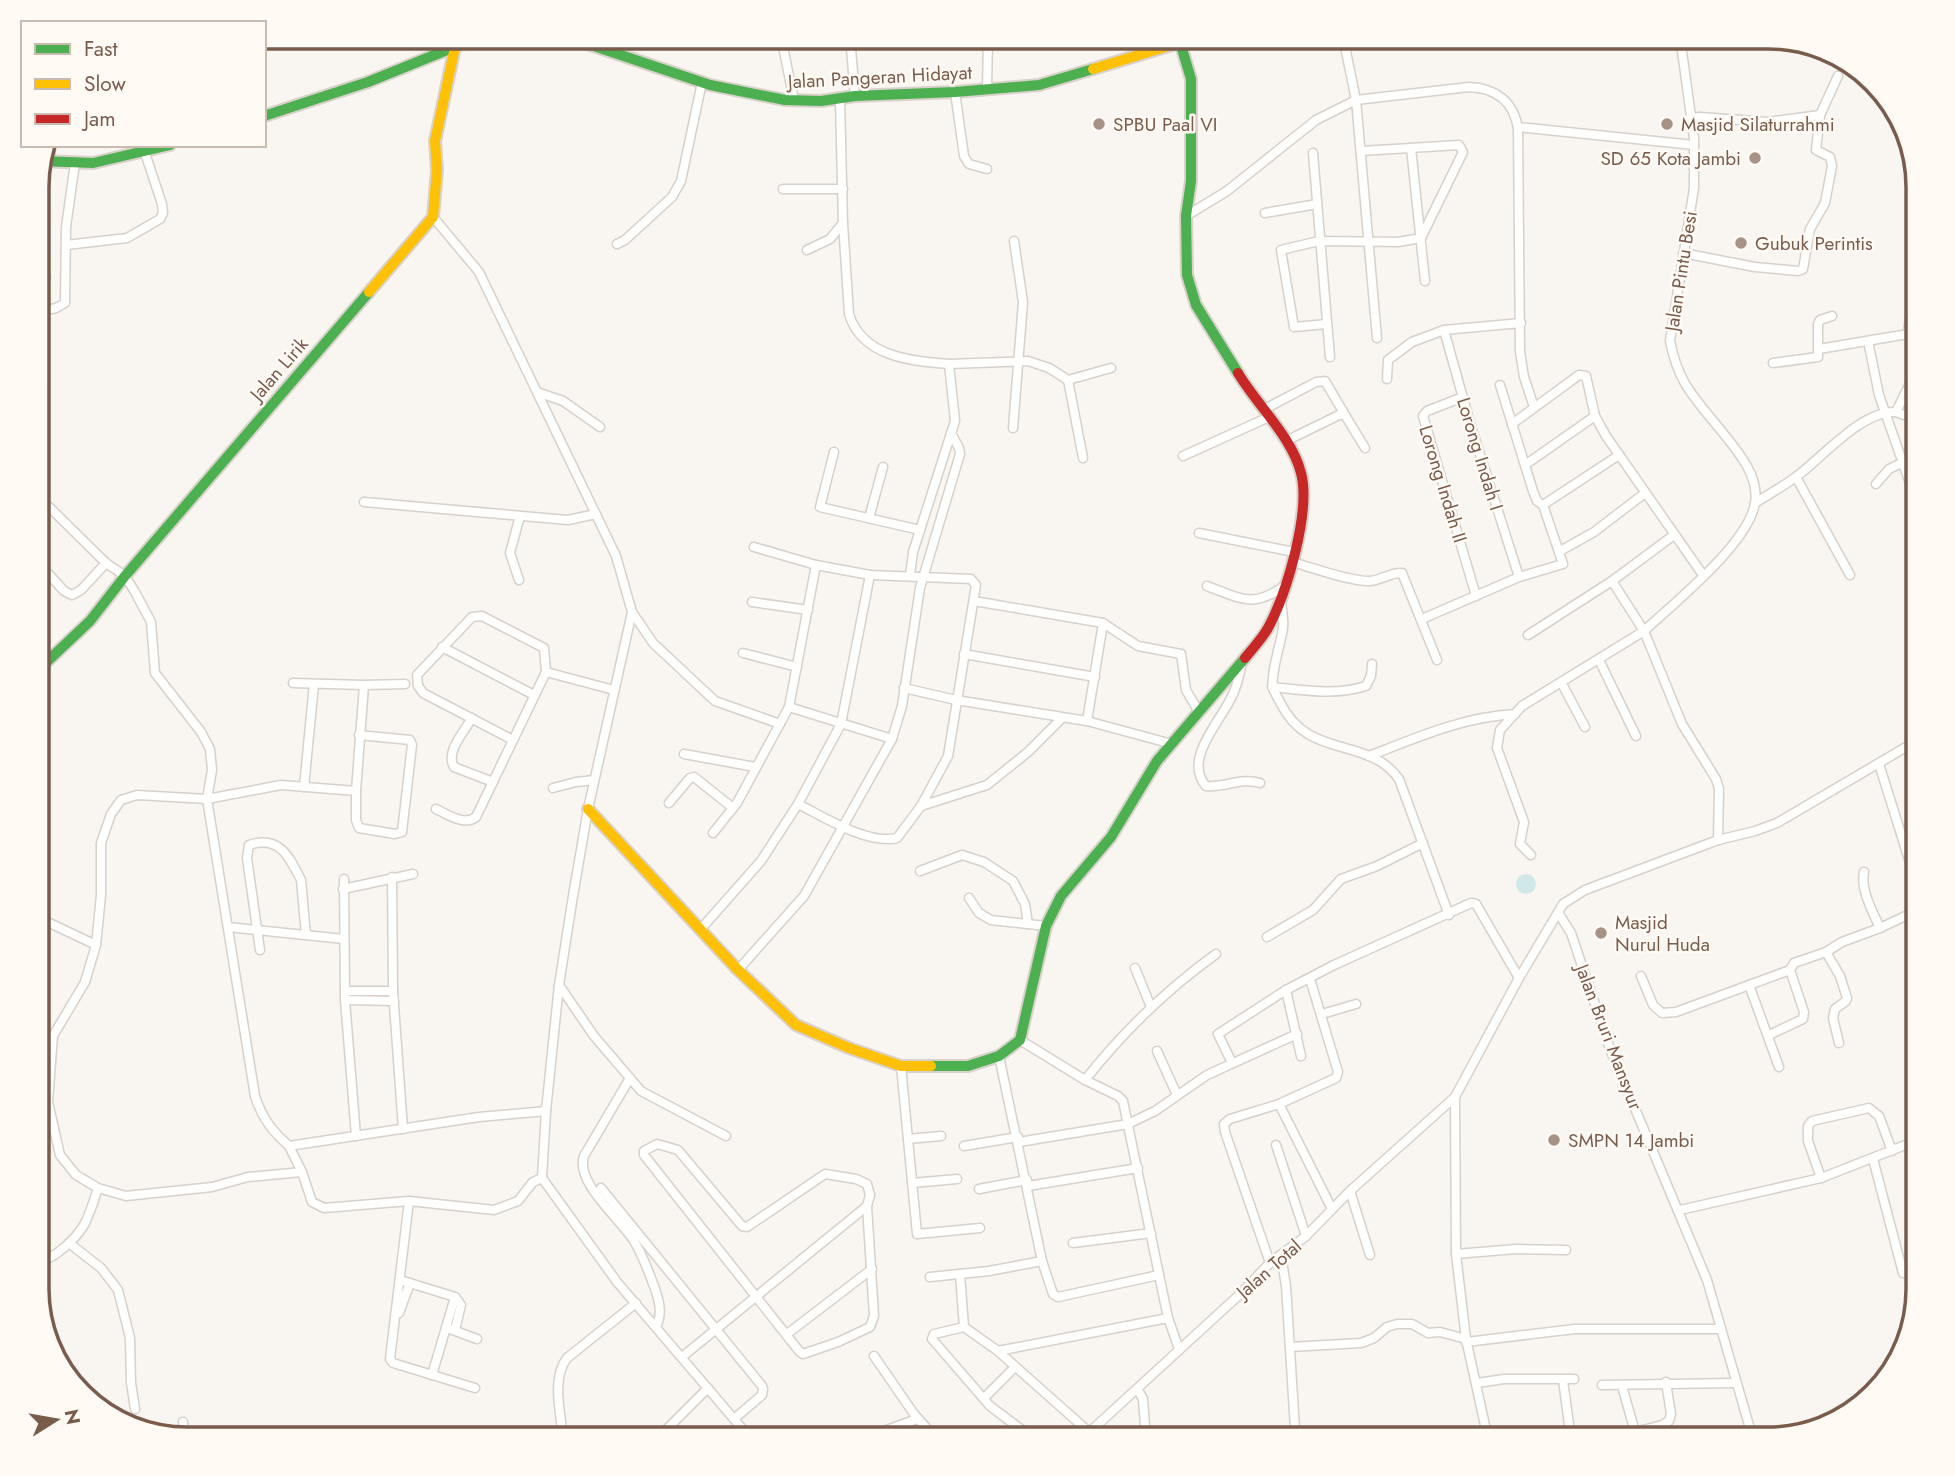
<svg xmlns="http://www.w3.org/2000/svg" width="1955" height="1476" font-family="Jost,sans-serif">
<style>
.water{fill:#d0e8ea}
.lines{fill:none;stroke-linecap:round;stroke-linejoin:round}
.street-casing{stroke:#d7d1cb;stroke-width:11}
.fast-casing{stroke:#d9d2cb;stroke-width:14}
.slow-casing{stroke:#d9d2cb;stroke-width:14}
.jam-casing{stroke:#d9d2cb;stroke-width:14}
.street{stroke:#fefefd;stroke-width:8}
.fast{stroke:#4caf50;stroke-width:10}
.slow{stroke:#ffc107;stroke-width:10}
.jam{stroke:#c62828;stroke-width:10}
.poi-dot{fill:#a69286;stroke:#fffaf3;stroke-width:2.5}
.labels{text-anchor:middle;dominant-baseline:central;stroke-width:5;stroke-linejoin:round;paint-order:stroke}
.street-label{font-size:19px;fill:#7a5c4d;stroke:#fffaf3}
.poi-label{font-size:19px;fill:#7a5c4d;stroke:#fffaf3;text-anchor:start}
.rim{fill:none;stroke:#7a5c4d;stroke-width:3.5}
</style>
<rect width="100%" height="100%" fill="#f9f5f0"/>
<circle class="water" cx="1526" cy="884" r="10"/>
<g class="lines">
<defs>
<g id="street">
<polyline points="781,37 794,100"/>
<polyline points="850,37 855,96"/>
<polyline points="1343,37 1356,100 1377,338"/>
<path d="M 1680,37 L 1694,138 L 1694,188 L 1670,341 C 1678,382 1693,396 1719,428 C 1735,448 1760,475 1755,503 C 1749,543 1674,603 1644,631 L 1682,724 L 1716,779 L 1719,789 L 1718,840"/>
<polyline points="987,90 988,37"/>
<polyline points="955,92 964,156 969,164 987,169"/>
<path d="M 840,100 L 843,223 L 849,314 C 862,357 911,361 949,364 L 955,421 L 913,552 L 910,575"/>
<polyline points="1690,118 1700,117 1768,122 1820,115"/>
<polyline points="1518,127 1694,145"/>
<polyline points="1411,148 1425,281"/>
<polyline points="1361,151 1459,145 1463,152 1421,238"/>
<polyline points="1313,153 1330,357"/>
<polyline points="50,162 51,145"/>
<polyline points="783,189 843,189"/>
<polyline points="1265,213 1317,204"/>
<path d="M 1186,216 L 1227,191 L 1316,120 L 1356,100 L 1469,87 C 1496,88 1514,102 1518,129 L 1520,352 L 1524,377 L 1534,407"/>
<polyline points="433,217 479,272 616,556 632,612 588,809 573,896 559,985 546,1111 542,1178 617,1282 751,1439"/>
<polyline points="617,244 625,240 672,197 681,181 702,82"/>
<polyline points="66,245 127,238 160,219 163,213 162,204 145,153"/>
<polyline points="807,250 830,239 843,223"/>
<polyline points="1683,253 1755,267 1798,271 1803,269 1810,229 1825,203 1832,166 1830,157 1816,150 1820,115 1838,76"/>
<polyline points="37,280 46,277"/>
<polyline points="37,312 56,308 65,303 66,227 75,163"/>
<polyline points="1327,324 1294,327 1281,250 1319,241 1398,242 1421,238"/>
<polyline points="1444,330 1470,423 1519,577"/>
<polyline points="1868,341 1879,395 1912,489"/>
<polyline points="1819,349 1908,334 1918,246"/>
<polyline points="1773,363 1818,357 1818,324 1820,320 1832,316"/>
<polyline points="949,364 1028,361 1049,368 1068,380 1111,368"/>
<polyline points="1387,379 1388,360 1412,342 1444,330 1521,323"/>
<polyline points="1068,380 1083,458"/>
<polyline points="537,392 563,401 600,427"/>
<polyline points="1463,397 1427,411 1423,416 1476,596"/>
<polyline points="1263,410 1316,382 1325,381 1345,415"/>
<polyline points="1896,412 1918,420"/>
<polyline points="1512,424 1579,375 1586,376 1595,416 1606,436 1703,575"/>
<polyline points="1013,428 1023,302 1014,241"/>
<polyline points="1286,441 1339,415 1345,415 1365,448"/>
<polyline points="834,452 820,507 920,530"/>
<polyline points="1183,456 1269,417"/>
<polyline points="1525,465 1595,416"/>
<polyline points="1796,477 1850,575"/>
<polyline points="1876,484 1889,469 1904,462"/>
<path d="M 41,499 L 106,563 L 125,576 L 135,592 L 151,622 L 155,673 L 201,732 L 210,749 L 212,770 L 207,799 L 255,1096 C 262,1118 272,1131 289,1146 L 479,1117 L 546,1111"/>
<polyline points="364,502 568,520 596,514"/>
<path d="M 1755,503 C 1769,494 1784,486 1797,476 C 1823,457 1862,410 1896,412 L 1918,367"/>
<polyline points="1543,505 1619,455"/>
<polyline points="869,518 883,467"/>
<polyline points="1199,533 1294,552"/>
<path d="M 754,547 L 816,565 L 870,575 L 971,579 L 976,585 L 948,756 L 921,806 L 897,838 C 868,845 824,817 798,804"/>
<polyline points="1560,551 1594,532 1645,493"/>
<polyline points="37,561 64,591 72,595 81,590 106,563"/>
<path d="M 1292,562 C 1311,567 1351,582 1370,581 C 1382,580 1391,572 1402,573 L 1437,660"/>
<polyline points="519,580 510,553 520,516"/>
<path d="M 1207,586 C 1242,599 1254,609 1287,584"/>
<polyline points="974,601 1103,623 1138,646 1181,654 1186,690 1199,712"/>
<path d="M 1281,601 C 1282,610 1284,620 1283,628 C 1281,642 1270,676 1273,688 C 1274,692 1278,698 1280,702 C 1308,761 1368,735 1399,779 L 1449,915"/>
<polyline points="752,602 808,610"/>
<polyline points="632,612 653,643 715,701 780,724"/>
<polyline points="1422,619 1519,577 1563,564 1543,505 1537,501 1533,491 1500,385"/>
<polyline points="1528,635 1612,581 1674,535"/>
<polyline points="442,647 534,695"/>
<polyline points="743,653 797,667"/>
<polyline points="964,654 1095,677"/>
<polyline points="1599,660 1636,736"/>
<path d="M 1241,667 C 1239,676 1237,686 1233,694 C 1222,720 1182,759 1206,786 C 1225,788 1241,777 1260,783"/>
<polyline points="546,672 614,690"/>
<polyline points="1561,682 1585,727"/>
<polyline points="293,683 364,685 356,791 281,785 207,799 137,795 121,800 111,814 101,843 101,895 96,945 85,982 53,1036 48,1102 60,1155 76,1175 98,1188 126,1196 212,1187 248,1177 302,1172"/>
<polyline points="364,685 405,684"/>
<path d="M 1272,687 C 1305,690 1334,696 1366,686 L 1371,676 L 1372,664"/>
<polyline points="904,688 956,700 1087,721 1172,744"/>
<polyline points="789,707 892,739"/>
<path d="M 472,718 C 464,732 445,752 454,767 L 493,782"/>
<polyline points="1087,721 1103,623"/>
<polyline points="684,754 755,767"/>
<path d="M 1369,756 C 1418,737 1463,717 1515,714"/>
<polyline points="1879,764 1918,888"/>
<polyline points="304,787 314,684"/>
<polyline points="553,788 576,782 594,780"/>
<polyline points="356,791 356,820 359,828 395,834 402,832 412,745 410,740 359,735"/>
<polyline points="669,803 690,778 694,777 733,808"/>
<polyline points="921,806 987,785 1028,752 1062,718"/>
<path d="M 436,809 C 449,815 464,826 476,817 L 546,672 L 544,648 L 482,616 L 472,617 L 417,675 L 418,686 L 423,693 L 513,740"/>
<polyline points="713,833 737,803 789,707 816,565"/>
<polyline points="1906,851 1918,844"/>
<polyline points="1531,855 1520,844 1524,822 1497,748 1500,730 1522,706 1644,631 1612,581"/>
<polyline points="920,871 962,855 984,862 1013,881 1025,904 1028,924"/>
<path d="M 1864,872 C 1860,890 1873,912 1880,928"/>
<polyline points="392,877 393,991 403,1129"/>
<polyline points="344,879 345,1000 356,1136"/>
<polyline points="343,889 413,874"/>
<polyline points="969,898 979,913 991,920 1046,926"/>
<polyline points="1559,914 1571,933 1610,1049 1707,1280 1753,1439"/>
<polyline points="37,917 96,945"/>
<polyline points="228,927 344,939"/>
<polyline points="700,930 761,861 798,804 841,724 870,575"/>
<polyline points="1267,937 1313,910 1341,879 1377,866 1423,843"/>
<path d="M 260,950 L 247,858 L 249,845 C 279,835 289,856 301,880 L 306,935"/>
<polyline points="1826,952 1840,976 1847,998 1846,1001 1835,1009 1833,1018 1839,1043"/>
<polyline points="1135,968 1151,1007"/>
<polyline points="738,970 804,896 892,739 902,706 920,588 960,454 959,448 951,433"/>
<polyline points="1641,976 1653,1005 1662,1013 1676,1012 1790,970"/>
<polyline points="559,985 594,1036 641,1091 726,1136"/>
<polyline points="1749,985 1779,1067"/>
<polyline points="1286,990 1301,1056"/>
<polyline points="345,991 393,991"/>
<polyline points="345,1000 394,1001"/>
<polyline points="1322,1014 1356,1004"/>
<polyline points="1769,1035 1803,1019 1804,1012 1790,970 1794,963 1826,952 1842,942 1880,928 1918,910"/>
<polyline points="1020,1040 1085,1080 1118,1096 1123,1101 1168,1318 1179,1349"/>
<polyline points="1157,1051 1177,1095"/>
<polyline points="999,1056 1042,1261 1053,1294 1058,1297 1159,1275"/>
<polyline points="1232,1063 1218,1034 1286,990 1334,965 1471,903 1476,904 1519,978"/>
<polyline points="901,1066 917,1234 980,1228"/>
<path d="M 630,1078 L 584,1156 C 575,1183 620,1218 634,1241 C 643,1255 648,1271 654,1286 C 659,1300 663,1313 656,1327"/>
<path d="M 1085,1080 C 1123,1032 1166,990 1216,954"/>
<polyline points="1279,1104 1332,1209"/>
<polyline points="908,1139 941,1136"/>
<polyline points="1019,1142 1128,1124 1155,1111 1207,1075 1297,1034"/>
<polygon points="657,1144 678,1150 742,1226 747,1227 825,1174 856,1179 867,1184 870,1195 867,1206 874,1316 870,1327 838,1342 803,1354 799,1351 644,1155 644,1151"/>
<polyline points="1276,1145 1306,1236"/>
<polyline points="289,1146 302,1172 312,1202 324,1208 409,1201 494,1210 518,1201 533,1182 542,1178"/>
<polyline points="964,1146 1018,1137"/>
<polyline points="1873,1159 1903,1273"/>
<polyline points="1821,1178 1808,1141 1808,1126 1812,1121 1869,1108 1879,1116 1892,1151"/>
<polyline points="912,1183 957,1179"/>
<polyline points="1028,1186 1138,1168"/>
<polyline points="601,1188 762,1386 763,1389 762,1395 734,1419"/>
<polyline points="979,1189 1027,1180"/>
<polyline points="1350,1191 1370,1255"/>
<polyline points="409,1201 390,1359 393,1363 475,1388"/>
<polyline points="1680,1210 1821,1178 1918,1140"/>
<polyline points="69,1243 101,1268 118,1290 130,1338 131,1383 135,1409"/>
<polyline points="1073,1243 1151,1233"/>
<polyline points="1456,1254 1516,1249 1566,1250"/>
<polyline points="1281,1255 1286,1286 1295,1429"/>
<path d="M 37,1263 C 55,1258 74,1241 84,1225 C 90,1214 94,1200 98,1188"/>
<polyline points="1270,1263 1225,1132 1224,1124 1230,1119 1279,1104 1336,1078 1338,1072 1310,979"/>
<polyline points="960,1274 964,1327"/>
<polyline points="930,1277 989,1271 1042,1261"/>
<polyline points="400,1280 455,1297 432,1375"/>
<polyline points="455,1297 461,1305 455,1330"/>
<polyline points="399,1313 410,1283"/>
<polyline points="450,1329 477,1339"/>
<polyline points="787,1334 872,1269"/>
<polyline points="1466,1342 1575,1329 1721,1329"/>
<polyline points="1290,1347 1361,1343 1374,1338 1387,1327 1397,1324 1412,1324 1428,1333 1440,1332 1466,1339"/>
<polyline points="998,1351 1168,1318"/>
<polyline points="874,1356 914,1414 936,1439"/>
<polyline points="682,1357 867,1206"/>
<polyline points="1563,1380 1571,1439"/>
<polyline points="1477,1383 1504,1379 1574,1379"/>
<polyline points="1602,1385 1735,1383"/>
<polyline points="1622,1386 1637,1439"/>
<polyline points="1138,1390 1143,1399 1146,1439"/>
<polyline points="984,1398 1015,1367"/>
<polyline points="183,1422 184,1438"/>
<polyline points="1635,1432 1662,1425 1669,1421 1671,1414 1666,1382"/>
<polyline points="661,1435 708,1388"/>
<path d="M 563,1439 C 561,1413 551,1379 567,1358 L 636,1303"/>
<polyline points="862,1439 917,1419"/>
<polyline points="1034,1439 990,1406 932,1339 934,1334 964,1327 998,1351 1089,1432"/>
<polyline points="1082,1439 1238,1296 1270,1263 1306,1236 1350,1191 1455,1097"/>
<polyline points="1488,1439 1466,1339 1456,1254 1455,1097 1519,978 1563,904 1585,890 1718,840 1755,831 1777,823 1918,740"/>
</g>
<g id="fast">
<polyline points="567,37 710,85 785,100 821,101 855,96 955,92 1039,85 1093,69"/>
<polyline points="1180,42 1191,79 1191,181 1186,216 1187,275 1196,305 1238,373"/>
<polyline points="264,116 368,82 479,37"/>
<polyline points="41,161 93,163 170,145"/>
<polyline points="37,671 90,621 125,576 369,292"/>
<polyline points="931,1066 968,1066 999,1056 1020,1040 1046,926 1061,896 1111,837 1157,761 1245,658"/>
</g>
<g id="slow">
<polyline points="1093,69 1198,37"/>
<polyline points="369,292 433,217 437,170 435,141 455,47"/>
<polyline points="588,809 738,970 796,1025 849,1048 901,1066 931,1066"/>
</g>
<path id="jam" d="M 1238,373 C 1257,405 1292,437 1301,473 C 1311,511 1287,593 1268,628 C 1262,639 1253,648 1245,658"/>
</defs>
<use href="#street" class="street-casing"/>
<use href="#fast" class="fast-casing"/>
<use href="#slow" class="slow-casing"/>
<use href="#jam" class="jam-casing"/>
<use href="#street" class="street"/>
<use href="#fast" class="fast"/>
<use href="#slow" class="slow"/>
<use href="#jam" class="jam"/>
</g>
<g class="poi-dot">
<circle cx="1099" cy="124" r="7"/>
<circle cx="1667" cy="124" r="7"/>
<circle cx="1755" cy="158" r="7"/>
<circle cx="1741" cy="243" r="7"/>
<circle cx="1601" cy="933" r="7"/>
<circle cx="1554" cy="1140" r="7"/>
</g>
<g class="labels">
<g class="street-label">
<text transform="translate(880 77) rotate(-3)">Jalan Pangeran Hidayat</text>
<text transform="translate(1681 271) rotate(-81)">Jalan Pintu Besi</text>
<text transform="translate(279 369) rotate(-49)">Jalan Lirik</text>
<text transform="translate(1480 454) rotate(73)">Lorong Indah I</text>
<text transform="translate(1443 484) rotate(73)">Lorong Indah II</text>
<text transform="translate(1609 1037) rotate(69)">Jalan Bruri Mansyur</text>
<text transform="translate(1269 1269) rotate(-41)">Jalan Total</text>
</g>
<g class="poi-label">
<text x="1113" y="124">SPBU Paal VI</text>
<text x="1681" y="124">Masjid Silaturrahmi</text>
<text x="1741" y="158" text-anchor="end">SD 65 Kota Jambi</text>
<text x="1755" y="243">Gubuk Perintis</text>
<text x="1615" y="922">Masjid<tspan x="1615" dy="22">Nurul Huda</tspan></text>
<text x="1568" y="1140">SMPN 14 Jambi</text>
</g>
</g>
<path d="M0 0H1955V1476H0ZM187 49H1768A138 138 0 0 1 1906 187V1289A138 138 0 0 1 1768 1427H187A138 138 0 0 1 49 1289V187A138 138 0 0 1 187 49Z" fill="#fffaf3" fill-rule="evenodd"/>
<path class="rim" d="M187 49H1768A138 138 0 0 1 1906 187V1289A138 138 0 0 1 1768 1427H187A138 138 0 0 1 49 1289V187A138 138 0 0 1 187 49Z"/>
<rect x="21" y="21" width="245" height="126" fill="#fffaf3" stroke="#cabbb1" stroke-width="2"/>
<rect x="35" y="44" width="35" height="10" fill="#4caf50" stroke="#cabbb1" stroke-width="2"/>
<text x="84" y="56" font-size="21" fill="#7a5c4d">Fast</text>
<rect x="35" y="79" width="35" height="10" fill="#ffc107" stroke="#cabbb1" stroke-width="2"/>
<text x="84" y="91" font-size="21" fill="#7a5c4d">Slow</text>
<rect x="35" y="114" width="35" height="10" fill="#c62828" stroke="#cabbb1" stroke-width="2"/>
<text x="84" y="126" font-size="21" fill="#7a5c4d">Jam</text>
<g transform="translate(56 1420) rotate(79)" stroke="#fffaf3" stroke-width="5" paint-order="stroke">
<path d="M0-5L12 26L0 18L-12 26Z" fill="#7a5c4d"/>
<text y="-10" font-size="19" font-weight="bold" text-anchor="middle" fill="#7a5c4d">N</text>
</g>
</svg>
